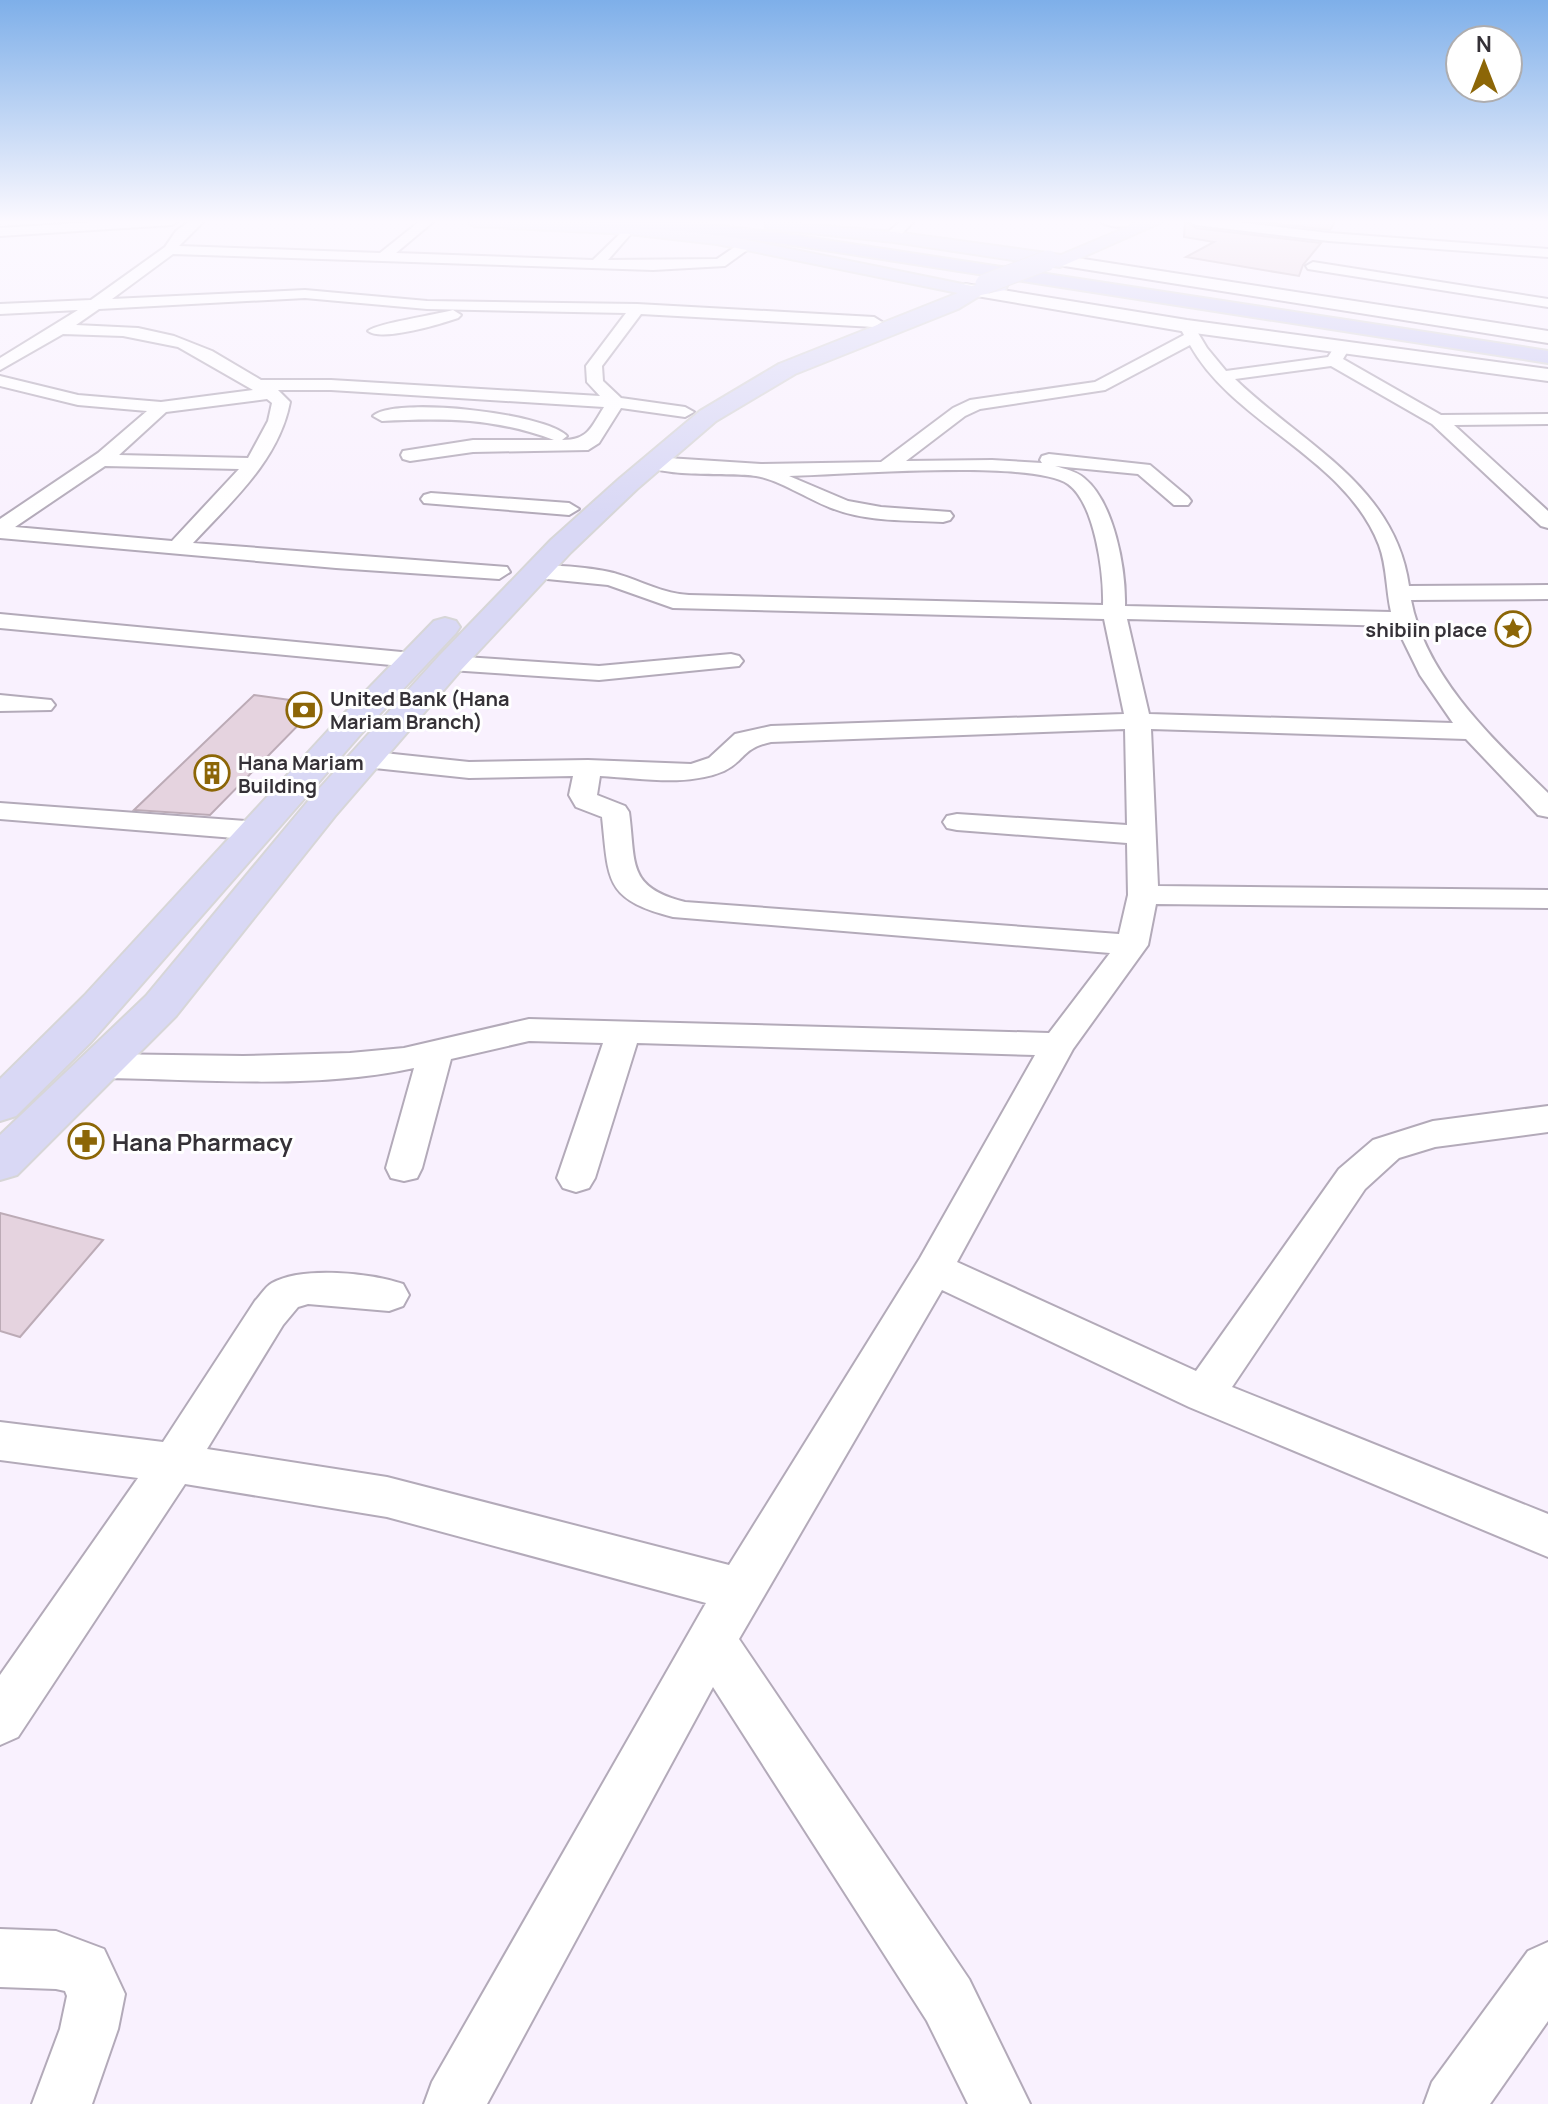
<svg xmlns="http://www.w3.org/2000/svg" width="1548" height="2104" font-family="Manrope,sans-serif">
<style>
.building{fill:#e5d3df;stroke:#bcabb6;stroke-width:2}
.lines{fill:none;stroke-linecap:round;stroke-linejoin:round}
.minor-casing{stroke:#b3aab9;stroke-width:4}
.tertiary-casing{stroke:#b3aab9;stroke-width:4}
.primary-casing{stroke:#d7d6d7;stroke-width:4}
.trunk-casing{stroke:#d7d6d7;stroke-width:4}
.minor{fill:#fff;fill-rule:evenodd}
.tertiary{fill:#fff;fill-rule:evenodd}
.primary{fill:#d9d8f5;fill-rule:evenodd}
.trunk{fill:#cccbf2;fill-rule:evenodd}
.primary-bridge-casing{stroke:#d7d6d7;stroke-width:21;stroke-linecap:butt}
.primary-bridge{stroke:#d9d8f5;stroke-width:19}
.labels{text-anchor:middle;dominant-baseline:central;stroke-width:6;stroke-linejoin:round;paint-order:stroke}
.far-poi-label{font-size:20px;font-weight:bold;fill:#353137;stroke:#fff;text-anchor:start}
.poi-label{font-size:24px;font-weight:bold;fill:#353137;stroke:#fff;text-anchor:start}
</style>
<rect width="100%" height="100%" fill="#f9f1fe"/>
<g class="building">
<polygon points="1185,221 1196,228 1321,243 1303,265 1299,276 1186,257 1214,242 1184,237"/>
<polygon points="1252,221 1336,221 1330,230"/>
<polygon points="254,695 319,704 210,815 134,810"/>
<polygon points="0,1213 103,1240 20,1337 0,1331"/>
</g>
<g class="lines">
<defs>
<g id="minor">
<polygon points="113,221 178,221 172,225 0,236 0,228"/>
<path d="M 190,221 L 204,221 L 179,246 L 380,253 L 420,221 L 434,221 L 396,253 L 593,260 L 629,225 L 635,229 L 608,260 L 717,259 L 742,242 L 754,245 L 725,266 L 653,270 L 173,254 L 112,299 L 305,290 L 427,301 L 637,304 L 874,317 L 882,322 L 874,327 L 641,314 L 602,366 L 603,381 L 621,398 L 685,407 L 694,412 L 685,417 L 621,408 L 599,443 L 588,450 L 473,452 L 410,461 L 403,459 L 401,455 L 403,451 L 473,440 L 554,440 C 496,418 444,418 382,421 L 373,416 C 393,396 546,413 567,436 L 562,440 C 589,440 591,427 604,407 L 331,390 L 278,390 L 290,402 C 279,460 232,501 193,543 L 507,567 L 510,572 L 499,579 L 336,568 L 0,538 L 0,519 L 98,453 L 147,411 L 78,405 L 0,386 L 0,376 L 78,395 L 161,402 L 253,390 L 178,347 L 123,336 L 63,334 L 0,370 L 0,358 L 78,310 L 0,314 L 0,304 L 91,300 L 165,247 L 176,231 ZM 305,298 L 427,309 L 626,313 L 586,366 L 587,382 L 600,396 L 331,380 L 261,380 L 212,351 L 174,336 L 138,328 L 76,325 L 99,309 ZM 267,399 L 272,403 L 268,421 L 248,458 L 119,455 L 166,412 ZM 105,466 L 239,469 L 172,541 L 15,527 Z"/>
<polygon points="901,221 914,221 897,239 887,239 887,233"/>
<path d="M 1100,221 L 1131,221 L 1132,223 C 1125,229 1106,227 1100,221 Z"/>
<polygon points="1190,221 1227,221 1329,233 1548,249 1548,257 1329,241 1196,225"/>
<polygon points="1313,262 1548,299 1548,307 1308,269 1306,266"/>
<path d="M 453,310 L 461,315 L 458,318 C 440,324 382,342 368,331 C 378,323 435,315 453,310 Z"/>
<path d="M 1187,321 L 1192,323 L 1207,348 L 1226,371 L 1328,357 L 1335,346 L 1341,344 L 1349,349 L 1343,359 L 1441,415 L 1548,414 L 1548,424 L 1454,425 L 1548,511 L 1548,528 L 1541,526 L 1432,424 L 1331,366 L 1235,379 C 1302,444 1395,485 1409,586 L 1548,585 L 1548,599 L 1411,600 C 1426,678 1494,740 1548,793 L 1548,817 L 1538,815 L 1466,739 L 1151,729 L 1158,886 L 1548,890 L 1548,908 L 1156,904 L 1148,945 L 1073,1049 L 957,1262 L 1196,1371 L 1339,1169 L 1373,1140 L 1433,1121 L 1548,1106 L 1548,1132 L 1435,1147 L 1399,1158 L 1365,1189 L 1232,1387 L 1548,1514 L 1548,1557 L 1189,1407 L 942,1290 L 739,1639 L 969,1979 L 1030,2104 L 968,2104 L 927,2021 L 713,1687 L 487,2104 L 424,2104 L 432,2082 L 706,1603 L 387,1517 L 185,1484 L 18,1737 L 0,1745 L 0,1675 L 138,1478 L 0,1460 L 0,1422 L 163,1442 L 255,1301 C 260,1296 265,1287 272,1283 C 303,1266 370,1273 403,1284 L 409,1295 L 403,1306 L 389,1311 L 308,1304 L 298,1307 L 283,1325 L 207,1449 L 387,1477 L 729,1565 L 920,1258 L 1035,1055 L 637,1043 L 595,1178 L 589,1188 L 576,1192 L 563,1188 L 557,1178 L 603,1043 L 529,1041 L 451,1059 L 422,1168 L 417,1178 L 404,1181 L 391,1178 L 386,1168 L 414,1068 C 313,1090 203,1079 101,1078 L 89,1074 L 84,1066 L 89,1058 L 101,1054 L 243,1056 L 350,1053 L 404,1048 L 529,1019 L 1049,1033 L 1110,953 L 673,917 C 604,899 609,881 602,817 L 576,807 L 569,795 L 573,776 L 469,778 L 365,767 L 356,765 L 352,759 L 356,753 L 365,751 L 469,762 L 588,760 L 691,764 L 709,758 L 735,734 L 771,726 L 1124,714 L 1104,619 L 673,608 L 608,585 L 537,578 L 526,571 C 535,560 602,569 617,574 C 641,581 664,594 689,595 L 1103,605 C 1104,574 1095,503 1068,484 C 1032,459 842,475 789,476 L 848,501 L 881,507 L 950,512 L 953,516 L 950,520 L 943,522 C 907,520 868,522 834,509 C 811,501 778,479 756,476 C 733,472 656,478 643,463 L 652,457 L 761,464 L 881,462 L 953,408 L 970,400 L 1095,382 L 1184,335 L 1179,326 ZM 1190,345 C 1234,424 1345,457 1379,545 C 1387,566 1386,590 1391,612 L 1125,606 C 1126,569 1114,502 1084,478 C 1076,471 1065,469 1055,466 L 1138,474 L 1174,505 L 1188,505 L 1191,501 L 1188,497 L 1150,465 L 1049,454 L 1042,456 L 1040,460 L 1042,463 L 992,460 L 906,461 L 965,416 L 980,409 L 1105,390 ZM 1127,619 L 1396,626 L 1420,675 L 1453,723 L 1149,714 ZM 1125,729 L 1127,825 L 957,814 L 947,816 L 943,822 L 947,828 L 957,830 L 1127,843 L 1128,895 L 1119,934 L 685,902 C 626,887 636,863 629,812 L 625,806 L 597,795 L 600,776 C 640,778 687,787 724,771 C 745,761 742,748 771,742 Z"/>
<polygon points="431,493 569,503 579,509 569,515 424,503 421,499 424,495"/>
<polygon points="0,614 412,653 420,655 424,660 420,665 412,667 0,628"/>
<polygon points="731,654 739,656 743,661 739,666 599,680 450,670 441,668 438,663 441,658 450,656 599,666"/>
<polygon points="0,695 51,700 55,705 51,710 0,711"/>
<polygon points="0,803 258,822 268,825 272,831 268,837 258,840 0,819"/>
<polygon points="0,1929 56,1931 104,1949 125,1994 118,2029 92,2104 32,2104 60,2029 67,1996 65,1991 56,1989 0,1987"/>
<polygon points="1548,1942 1548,2021 1490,2104 1424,2104 1432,2082 1528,1951"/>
</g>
<g id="tertiary">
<polygon points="1064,256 1548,331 1548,343 1058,265 1055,261"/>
<polygon points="965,284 1187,320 1548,369 1548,381 1187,332 959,293 956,289"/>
</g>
<g id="primary">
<polygon points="466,221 629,224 717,234 972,286 998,280 1007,286 1005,290 981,295 958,309 795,374 716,421 637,489 571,552 461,670 335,816 176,1016 17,1175 0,1180 0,1135 146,996 309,800 439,656 551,540 619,479 700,411 779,364 958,293 717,244 629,234 474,226"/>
<polygon points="766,221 894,232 1061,255 1142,221 1164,221 1060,267 894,242 772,229 766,228"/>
<polygon points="445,618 456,621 460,627 456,633 360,735 91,1042 16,1116 0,1121 0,1079 84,996 337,721 434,621"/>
</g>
<polygon id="trunk" points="590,221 681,221 786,234 1548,351 1548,363 786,244 681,231 598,226"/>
</defs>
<use href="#minor" class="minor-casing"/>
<use href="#tertiary" class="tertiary-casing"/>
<use href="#primary" class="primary-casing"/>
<use href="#trunk" class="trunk-casing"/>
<use href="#minor" class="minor"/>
<use href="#tertiary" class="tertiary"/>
<use href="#primary" class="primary"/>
<use href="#trunk" class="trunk"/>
<defs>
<polyline id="primary-bridge" points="985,284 1048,260"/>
</defs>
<use href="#primary-bridge" class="primary-bridge-casing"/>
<use href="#primary-bridge" class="primary-bridge"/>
</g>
<linearGradient id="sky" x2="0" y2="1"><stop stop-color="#7eafe9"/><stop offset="0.43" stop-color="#fcf9ff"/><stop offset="1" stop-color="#fcf9ff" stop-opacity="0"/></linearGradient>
<rect width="1548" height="515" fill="url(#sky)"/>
<defs>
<symbol id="sight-ring" viewBox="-11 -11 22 22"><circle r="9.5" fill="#fff" stroke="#8c6607" stroke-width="1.5"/><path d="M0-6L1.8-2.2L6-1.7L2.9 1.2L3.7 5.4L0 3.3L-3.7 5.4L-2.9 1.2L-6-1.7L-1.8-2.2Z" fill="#8c6607"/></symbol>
<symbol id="bank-ring" viewBox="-11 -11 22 22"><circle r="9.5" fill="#fff" stroke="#8c6607" stroke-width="1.5"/><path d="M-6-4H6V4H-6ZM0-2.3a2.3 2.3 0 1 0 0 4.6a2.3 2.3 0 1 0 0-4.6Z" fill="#8c6607"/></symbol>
<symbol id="building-ring" viewBox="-11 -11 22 22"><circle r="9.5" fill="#fff" stroke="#8c6607" stroke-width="1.5"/><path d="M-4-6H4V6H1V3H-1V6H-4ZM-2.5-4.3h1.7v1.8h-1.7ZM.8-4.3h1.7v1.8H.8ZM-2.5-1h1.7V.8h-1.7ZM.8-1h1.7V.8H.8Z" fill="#8c6607"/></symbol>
<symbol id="pharmacy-ring" viewBox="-11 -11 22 22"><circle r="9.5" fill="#fff" stroke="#8c6607" stroke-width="1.5"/><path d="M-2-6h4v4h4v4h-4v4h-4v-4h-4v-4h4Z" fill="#8c6607"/></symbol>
</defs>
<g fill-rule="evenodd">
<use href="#sight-ring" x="1493" y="609" width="40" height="40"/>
<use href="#bank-ring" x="284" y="690" width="40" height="40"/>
<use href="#building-ring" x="192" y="753" width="40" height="40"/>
<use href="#pharmacy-ring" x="66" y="1121" width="40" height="40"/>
</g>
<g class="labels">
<g class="far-poi-label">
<text x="1487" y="629" text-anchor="end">shibiin place</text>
<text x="330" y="698">United Bank (Hana<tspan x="330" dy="23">Mariam Branch)</tspan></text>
<text x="238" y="762">Hana Mariam<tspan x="238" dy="23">Building</tspan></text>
</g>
<g class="poi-label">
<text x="112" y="1141">Hana Pharmacy</text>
</g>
</g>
<g transform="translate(1484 64)"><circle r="38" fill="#ffffff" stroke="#aeadaf" stroke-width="2"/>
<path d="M0-6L14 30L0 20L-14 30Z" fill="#8c6607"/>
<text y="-12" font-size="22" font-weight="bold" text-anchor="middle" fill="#353137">N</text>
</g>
</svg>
